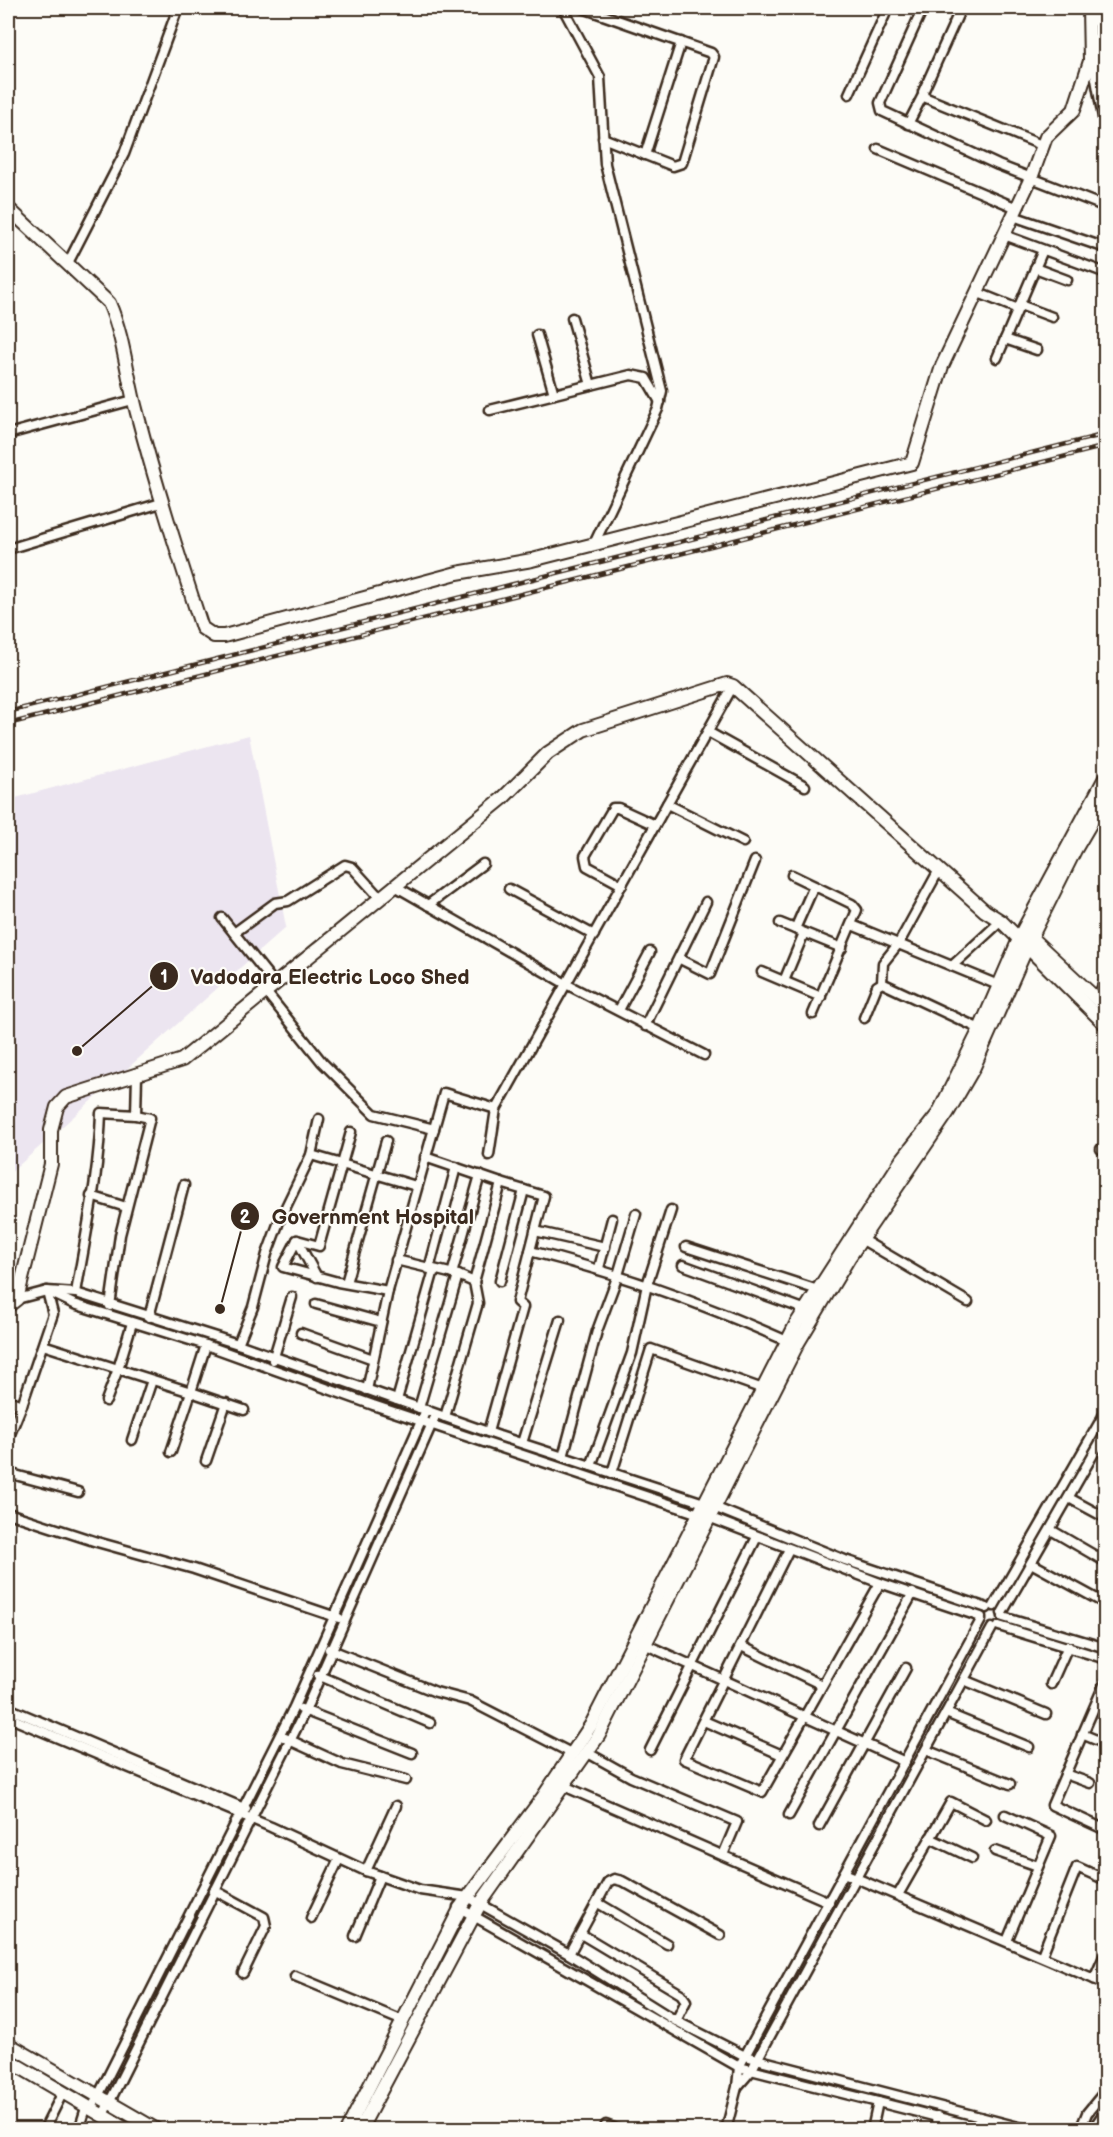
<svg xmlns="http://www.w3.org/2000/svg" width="1113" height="2137" font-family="'Balsamiq Sans',sans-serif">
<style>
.built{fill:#ece5f0}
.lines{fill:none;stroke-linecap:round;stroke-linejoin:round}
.street-casing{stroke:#3b2a1e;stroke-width:13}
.secondary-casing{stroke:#3b2a1e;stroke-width:16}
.street{stroke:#fdfcf7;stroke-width:8}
.secondary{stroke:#fdfcf7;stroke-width:12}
.rail-casing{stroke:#3b2a1e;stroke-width:4.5}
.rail{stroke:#fdfcf7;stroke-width:2;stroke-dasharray:7;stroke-linecap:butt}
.leader{fill:none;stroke:#3b2a1e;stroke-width:2}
.callout-dot{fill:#3b2a1e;stroke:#fdfcf7;stroke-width:2}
.mark-label{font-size:18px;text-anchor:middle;font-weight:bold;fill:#fff}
.callout-label{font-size:21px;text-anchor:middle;font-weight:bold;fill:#3b2a1e;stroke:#fdfcf7;stroke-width:4.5;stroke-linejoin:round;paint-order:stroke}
</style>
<rect width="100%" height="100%" fill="#fdfcf7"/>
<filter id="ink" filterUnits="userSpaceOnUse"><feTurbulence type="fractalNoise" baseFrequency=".0167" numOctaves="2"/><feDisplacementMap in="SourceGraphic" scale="12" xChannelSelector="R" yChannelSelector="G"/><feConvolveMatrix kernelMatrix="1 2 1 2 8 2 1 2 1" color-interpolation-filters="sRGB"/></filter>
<g filter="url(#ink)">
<polygon class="built" points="249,735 286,927 8,1175 8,800"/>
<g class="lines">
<defs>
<g id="street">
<polyline points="563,8 600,77 605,164 662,391 658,409 594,544"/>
<polyline points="583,8 711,53 714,57 682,163 673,166 603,138"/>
<polyline points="923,8 880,103 882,111 998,165 1106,207"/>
<polyline points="961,8 923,92 924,97 1044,146"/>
<polyline points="1092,57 1106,134"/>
<polyline points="849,94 888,8"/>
<polyline points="908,124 923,95"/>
<polyline points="878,149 1017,208"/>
<polyline points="645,155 681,42"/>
<polyline points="1013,216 1106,248"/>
<polyline points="1004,235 1106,273"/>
<polyline points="68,263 124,154 178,8"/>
<polyline points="1035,268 1067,280"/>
<polyline points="976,292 1018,309"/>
<polyline points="1020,305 1052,317"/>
<polyline points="572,318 591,385"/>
<polyline points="537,335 554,394"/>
<polyline points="1005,339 1037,350"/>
<polyline points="997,358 1043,250"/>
<polyline points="490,410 631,375 646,378 660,402"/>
<polyline points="8,434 133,400"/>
<polyline points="8,549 161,503"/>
<polyline points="708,732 805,786"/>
<polyline points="667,804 743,842"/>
<polyline points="792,875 852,904 857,910 813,1014"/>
<polyline points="622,885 587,866 585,856 613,808 618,808 655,825"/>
<polyline points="395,886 566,984 704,1055"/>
<polyline points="509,889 594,935"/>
<polyline points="428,905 483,864"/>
<polyline points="222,918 275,984"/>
<polyline points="780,923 842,948"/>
<polyline points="852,925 1003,987"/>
<polyline points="795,929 814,886"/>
<polyline points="234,933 275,903 288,901 345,865 352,867 380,898"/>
<polyline points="680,959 710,974 755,861"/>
<polyline points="952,966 1001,921"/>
<polyline points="762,972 821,997"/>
<polyline points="784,981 804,933"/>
<polyline points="882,983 883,963 899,943 939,870"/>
<polyline points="266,992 322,1062 374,1114 434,1129"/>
<polyline points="1097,1000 1106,977"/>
<polyline points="619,1010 650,952"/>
<polyline points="864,1018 877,986 882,983 980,1029"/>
<polyline points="645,1026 706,902"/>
<polyline points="351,1132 319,1246 297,1240 283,1267 338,1282 388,1291"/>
<polyline points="1101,1149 1106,1152"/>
<polyline points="311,1155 416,1186"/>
<polyline points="489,1155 496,1109 733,686"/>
<polyline points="425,1157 501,1183"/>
<polyline points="91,1196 126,1207"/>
<polyline points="535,1231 605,1247"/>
<polyline points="861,1239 968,1302"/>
<polyline points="297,1240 317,1277"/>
<polyline points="686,1247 818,1290"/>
<path d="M 530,1251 C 619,1273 704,1304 787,1341"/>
<polyline points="396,1260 458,1275 474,1282 501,1183 544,1196 517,1302 523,1307 488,1432"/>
<polyline points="683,1265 809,1311"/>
<polyline points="599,1268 612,1219"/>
<polyline points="429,1269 456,1167"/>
<polyline points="452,1274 480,1175"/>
<polyline points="500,1281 524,1190"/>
<polyline points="346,1283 386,1141"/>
<path d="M 76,1293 C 86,1233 99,1174 101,1113 L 136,1115 L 137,1075"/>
<polyline points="53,1294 74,1304 206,1345 373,1405 711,1518 880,1583 981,1617"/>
<polyline points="17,1299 47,1291 76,1293 238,1344 499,1436 704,1503 845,1560 987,1608"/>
<polyline points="316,1304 381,1322"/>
<polyline points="110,1306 120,1235 150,1118 136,1115"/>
<polyline points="149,1317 184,1185"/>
<polyline points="132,1323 118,1369 191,1392 206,1345"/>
<polyline points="301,1333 373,1359"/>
<polyline points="238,1344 253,1307 267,1254 280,1219 311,1155 319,1119"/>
<polyline points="43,1345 118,1369 106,1401"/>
<polyline points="273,1360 292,1297"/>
<polyline points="367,1390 388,1291 444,1093 496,1109"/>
<polyline points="8,1400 22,1405 8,1439"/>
<polyline points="397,1400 434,1270"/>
<polyline points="22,1405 53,1314 47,1291"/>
<polyline points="419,1408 458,1275"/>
<polyline points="445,1417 478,1303 474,1282"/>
<polyline points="132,1440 152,1380"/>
<polyline points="522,1443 560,1320"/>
<polyline points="171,1452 191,1392 244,1410"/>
<polyline points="563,1457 597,1331 618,1275 636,1214"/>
<polyline points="206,1461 226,1403"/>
<polyline points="591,1466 632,1353 647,1285 671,1210"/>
<polyline points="8,1473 78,1492"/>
<polyline points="612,1473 651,1349 763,1389"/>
<polyline points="1069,1498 1106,1518"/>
<polyline points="8,1513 97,1542 194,1569 339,1618"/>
<polyline points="1051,1530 1106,1562"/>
<polyline points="789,1549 684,1759 762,1792 880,1583"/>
<polyline points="1031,1563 1106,1604"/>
<polyline points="994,1606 1106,1411"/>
<polyline points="1002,1613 1106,1432"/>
<polyline points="1003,1617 1106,1648"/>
<polyline points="999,1626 1106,1659"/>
<polyline points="640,1642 905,1762"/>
<polyline points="741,1646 822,1685"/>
<polyline points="329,1649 436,1692 470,1701 573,1754"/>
<polyline points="318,1675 430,1723"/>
<polyline points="964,1680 1046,1714"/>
<polyline points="1106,1680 1052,1805 1106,1830"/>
<polyline points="1051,1684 1068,1646"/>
<polyline points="8,1708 246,1809"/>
<polyline points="301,1709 412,1753"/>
<polyline points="946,1713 1029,1747"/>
<polyline points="8,1717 271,1827 366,1871 420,1890 468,1897 569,1954 676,2021 745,2056 1030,2130"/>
<polyline points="704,1721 782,1755"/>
<polyline points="1082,1734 1106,1744"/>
<polyline points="285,1738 342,1764 406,1780"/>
<polyline points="650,1750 757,1537"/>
<polyline points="926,1750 1010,1784"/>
<polyline points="588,1753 631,1777 737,1822 723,1855"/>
<polyline points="1065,1774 1090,1783"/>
<polyline points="564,1786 829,1902"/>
<polyline points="789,1815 913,1593"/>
<polyline points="1005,1815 1051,1836 1007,1941"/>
<polyline points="819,1826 906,1668"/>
<polyline points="930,1838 972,1858"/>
<polyline points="995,1851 1038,1866"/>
<polyline points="366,1871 396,1806"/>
<polyline points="844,1873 1106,1984"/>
<polyline points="214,1890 264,1917 266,1926 243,1973"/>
<polyline points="898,1895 951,1802 986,1820"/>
<polyline points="598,1903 667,1944"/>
<polyline points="458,1907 739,2067 989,2130"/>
<polyline points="311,1918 339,1859"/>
<polyline points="581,1934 681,1994 686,2001 676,2021"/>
<polyline points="355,1936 380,1876"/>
<polyline points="569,1954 608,1882 614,1879 622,1881 720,1935"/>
<polyline points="1042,1955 1077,1867 1106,1880"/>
<polyline points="295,1976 403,2021"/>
<polyline points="1094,1979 1106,1952"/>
<polyline points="738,2086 751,2071 992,1628"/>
<polyline points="92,2108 294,1707 426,1410"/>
<polyline points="103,2115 305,1711 434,1419"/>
<polyline points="8,2127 13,2130"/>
<polyline points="44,2130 63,2092"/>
<polyline points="79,2130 87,2105"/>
<polyline points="604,2130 606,2125 620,2130"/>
<polyline points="726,2130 737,2087 739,2067 981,1620"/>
<polyline points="872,2130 878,2102"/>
<polyline points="935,2130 937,2116"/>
<polyline points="1080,2130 1087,2113 1106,2090"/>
<polyline points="1092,2130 1106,2110"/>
</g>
<g id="secondary">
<polyline points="1103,8 1106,19"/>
<polyline points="1096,41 1106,97"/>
<path d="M 8,208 L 109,303 C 124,337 127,377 137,413 C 156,486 179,557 202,628 L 214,636 L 224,636 L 457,573 L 532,560 L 912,463 L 942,366 L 1031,178 L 1046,137 L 1074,110 L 1090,61 L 1089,8"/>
<polyline points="1026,933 1106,1008"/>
<polyline points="8,1306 17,1299 51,1164 51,1130 57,1107 66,1097 182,1060 503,798 548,753 583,730 727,684 733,686 985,911 1001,921 1106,1025"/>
<polyline points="8,2044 157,2130"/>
<polyline points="8,2060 127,2130"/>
<polyline points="347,2130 462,1905 543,1797 591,1725 796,1324 901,1161 938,1114 980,1029 1023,930 1106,776"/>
<polyline points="360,2130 480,1904 599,1735 798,1343 850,1256 948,1112 973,1069 1031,938 1075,850 1106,797"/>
</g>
</defs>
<use href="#street" class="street-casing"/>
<use href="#secondary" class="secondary-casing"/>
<use href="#street" class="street"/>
<use href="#secondary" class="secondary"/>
<defs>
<g id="rail">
<polyline points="8,712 1106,434"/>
<polyline points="8,724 1106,446"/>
</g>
</defs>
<use href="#rail" class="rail-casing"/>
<use href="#rail" class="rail"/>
</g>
</g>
<path class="leader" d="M77 1051L164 976M220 1309L245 1216"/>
<g class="callout-dot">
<circle cx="77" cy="1051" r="6"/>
<circle cx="220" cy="1309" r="6"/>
<circle cx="164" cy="976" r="15"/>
<circle cx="245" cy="1216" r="15"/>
</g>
<g class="mark-label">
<text x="164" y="983">1</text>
<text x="245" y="1223">2</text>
</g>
<g class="callout-label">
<text x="330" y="984">Vadodara Electric Loco Shed</text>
<text x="373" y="1224">Government Hospital</text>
</g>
<rect width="1113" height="2137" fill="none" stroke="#fdfcf7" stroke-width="30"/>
<rect x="15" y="15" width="1083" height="2107" fill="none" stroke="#3b2a1e" stroke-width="2" filter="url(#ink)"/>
</svg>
